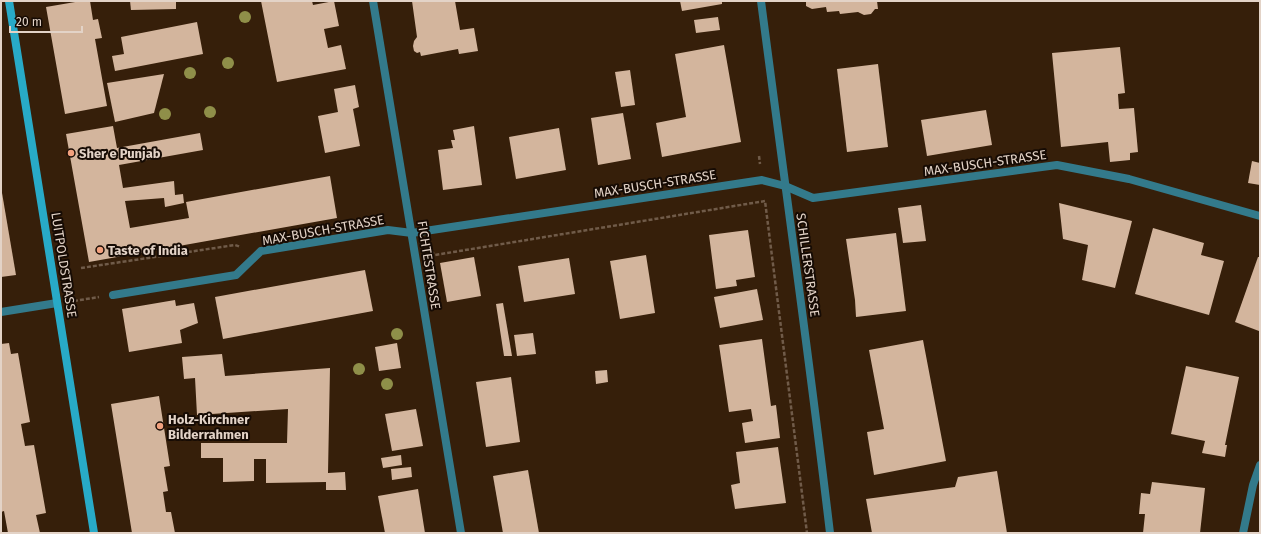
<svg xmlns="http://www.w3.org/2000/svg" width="1261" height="534" font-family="'Fira Sans',sans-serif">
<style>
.building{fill:#d3b59d}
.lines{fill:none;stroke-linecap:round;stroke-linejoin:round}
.path{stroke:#705b49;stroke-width:2.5;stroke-dasharray:4 2;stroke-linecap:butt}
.minor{stroke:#337a8b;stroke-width:8}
.secondary{stroke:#28aac7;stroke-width:8}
.tree{fill:#8f8f49}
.poi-dot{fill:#f2a17e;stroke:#160b04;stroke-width:1.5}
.labels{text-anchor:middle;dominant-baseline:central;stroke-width:4;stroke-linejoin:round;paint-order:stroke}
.poi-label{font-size:13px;font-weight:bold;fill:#e3d3c7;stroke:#160b04;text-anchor:start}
.street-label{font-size:13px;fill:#e3d3c7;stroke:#160b04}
</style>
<rect width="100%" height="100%" fill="#361f0a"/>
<g class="building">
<polygon points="81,1 90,1 93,20 98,19 102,38 95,39 107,106 65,114 46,7"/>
<polygon points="130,1 176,1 176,9 131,10"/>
<polygon points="261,1 312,1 313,5 334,1 339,26 324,29 328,48 341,45 346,69 277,82"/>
<polygon points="412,1 455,1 460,30 474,28 478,51 459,54 458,49 421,56 420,52 417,53 414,51 413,46 414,41 417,37"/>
<polygon points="680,1 722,1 722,4 682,11"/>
<polygon points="806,1 877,1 878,9 875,9 871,14 864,15 858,12 840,14 839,11 827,12 826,7 812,9 806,6"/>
<polygon points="718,17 720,30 696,33 694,20"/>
<polygon points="197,22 203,54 115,71 112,56 124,54 121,37"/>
<polygon points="724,45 741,142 662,157 656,123 686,117 675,54"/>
<polygon points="1120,47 1125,93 1118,94 1119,109 1134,108 1138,152 1130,153 1130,160 1110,162 1108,142 1061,147 1052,53"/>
<polygon points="878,64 888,147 847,152 837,69"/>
<polygon points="630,70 635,105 621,107 615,72"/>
<polygon points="164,74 154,113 115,122 107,83"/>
<polygon points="355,85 359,107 353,109 360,146 325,153 318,116 338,112 334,89"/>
<polygon points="986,110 992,145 927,156 921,120"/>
<polygon points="623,113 631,159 598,165 591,118"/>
<polygon points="113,126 117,148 200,133 203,150 119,165 123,188 174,181 175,195 183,194 184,203 165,207 164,198 125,201 130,228 189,218 186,202 330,176 337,218 89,262 66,134"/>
<polygon points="474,126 482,185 443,190 438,150 453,148 451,140 455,140 453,130"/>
<polygon points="559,128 566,170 516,179 509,137"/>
<polygon points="1252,161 1260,163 1260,185 1248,183"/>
<polygon points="1,187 16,275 1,277"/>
<polygon points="1059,203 1132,221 1115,288 1082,280 1088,245 1063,239"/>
<polygon points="921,205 926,241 903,243 898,208"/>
<polygon points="1153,228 1204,243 1201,255 1224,261 1209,315 1135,294"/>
<polygon points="748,230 755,277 736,280 737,286 716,289 709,235"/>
<polygon points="896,233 906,311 856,317 855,300 846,239"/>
<polygon points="646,255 655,313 620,319 610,261"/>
<polygon points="474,257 481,296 447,302 440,263"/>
<polygon points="1258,257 1260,257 1259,331 1235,322"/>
<polygon points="569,258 575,294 524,302 518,266"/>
<polygon points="365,270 373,311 223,339 215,297"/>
<polygon points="757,289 763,320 720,328 714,297"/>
<polygon points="175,300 176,306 194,303 198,323 180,330 182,343 129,352 122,309"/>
<polygon points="503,303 512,356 504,356 496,304"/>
<polygon points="533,333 536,354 517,356 514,335"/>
<polygon points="762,339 771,406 776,405 780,438 745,443 742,423 753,421 751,409 729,412 719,345"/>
<polygon points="923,340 946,461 874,475 867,432 884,429 869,350"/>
<polygon points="9,343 11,354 18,353 30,422 21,424 25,446 34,445 46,513 36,515 40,533 8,533 4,511 1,512 1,344"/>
<polygon points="397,343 401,368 379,371 375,347"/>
<polygon points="222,354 225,376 330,368 328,473 345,472 346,490 326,490 326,482 266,483 266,459 254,459 254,481 223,482 223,458 201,458 201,443 287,443 288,409 197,415 195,378 184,379 182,357"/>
<polygon points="1186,366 1239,377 1225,445 1227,445 1225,457 1202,453 1205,441 1171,434"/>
<polygon points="607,370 608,382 596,384 595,371"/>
<polygon points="511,377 520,442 486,447 476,382"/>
<polygon points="159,396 170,466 164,467 168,491 163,492 166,512 171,512 175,533 132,533 111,404"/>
<polygon points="416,409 423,446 392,451 385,414"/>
<polygon points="778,447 786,503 735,509 731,485 740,483 736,452"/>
<polygon points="401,455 402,465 383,468 381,458"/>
<polygon points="411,467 412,477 392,480 391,469"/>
<polygon points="528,470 539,533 503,533 493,476"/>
<polygon points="997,471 1007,533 872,533 866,499 955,487 958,477"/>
<polygon points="1152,482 1205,488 1200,533 1143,533 1145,514 1139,514 1141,493 1150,494"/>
<polygon points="418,489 425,533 385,533 378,496"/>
</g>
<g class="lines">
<g class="path">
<polyline points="759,156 760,164"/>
<polyline points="431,251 435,255 765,201 807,533"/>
<polyline points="81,268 235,245 241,247"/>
<polyline points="74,301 99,297"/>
</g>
<g class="minor">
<polyline points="373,1 461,533"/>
<path d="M 761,1 C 784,178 809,355 830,533"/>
<polyline points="113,295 236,275 261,251 388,230 412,233 762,180 785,186 813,198 1057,165 1129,179 1260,216"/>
<polyline points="1,312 57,303"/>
<polyline points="1243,533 1253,485 1260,465"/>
</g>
<polyline class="secondary" points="9,1 94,533"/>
</g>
<g class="tree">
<circle cx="245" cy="17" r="6"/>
<circle cx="228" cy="63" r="6"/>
<circle cx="190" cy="73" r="6"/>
<circle cx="210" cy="112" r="6"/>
<circle cx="165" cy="114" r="6"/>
<circle cx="397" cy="334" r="6"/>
<circle cx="359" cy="369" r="6"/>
<circle cx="387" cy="384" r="6"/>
</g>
<g class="poi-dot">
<circle cx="71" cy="153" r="4"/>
<circle cx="100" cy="250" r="4"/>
<circle cx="160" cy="426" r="4"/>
</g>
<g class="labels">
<g class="poi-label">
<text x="79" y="153">Sher e Punjab</text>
<text x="108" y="250">Taste of India</text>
<text x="168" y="419">Holz-Kirchner<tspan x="168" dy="15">Bilderrahmen</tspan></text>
</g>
<g class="street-label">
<text transform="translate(985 163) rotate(-8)">MAX-BUSCH-STRASSE</text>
<text transform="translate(655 184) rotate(-9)">MAX-BUSCH-STRASSE</text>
<text transform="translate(323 230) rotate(-10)">MAX-BUSCH-STRASSE</text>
<text transform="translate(64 265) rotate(81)">LUITPOLDSTRASSE</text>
<text transform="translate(429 265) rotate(81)">FICHTESTRASSE</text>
<text transform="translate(808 265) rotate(82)">SCHILLERSTRASSE</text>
</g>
</g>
<rect width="1261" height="534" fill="none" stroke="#e3d3c7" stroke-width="4"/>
<path d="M10 26v6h72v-6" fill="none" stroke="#e3d3c7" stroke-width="2"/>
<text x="16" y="26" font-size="12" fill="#e3d3c7" stroke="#160b04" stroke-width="3" paint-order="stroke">20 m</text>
</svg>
